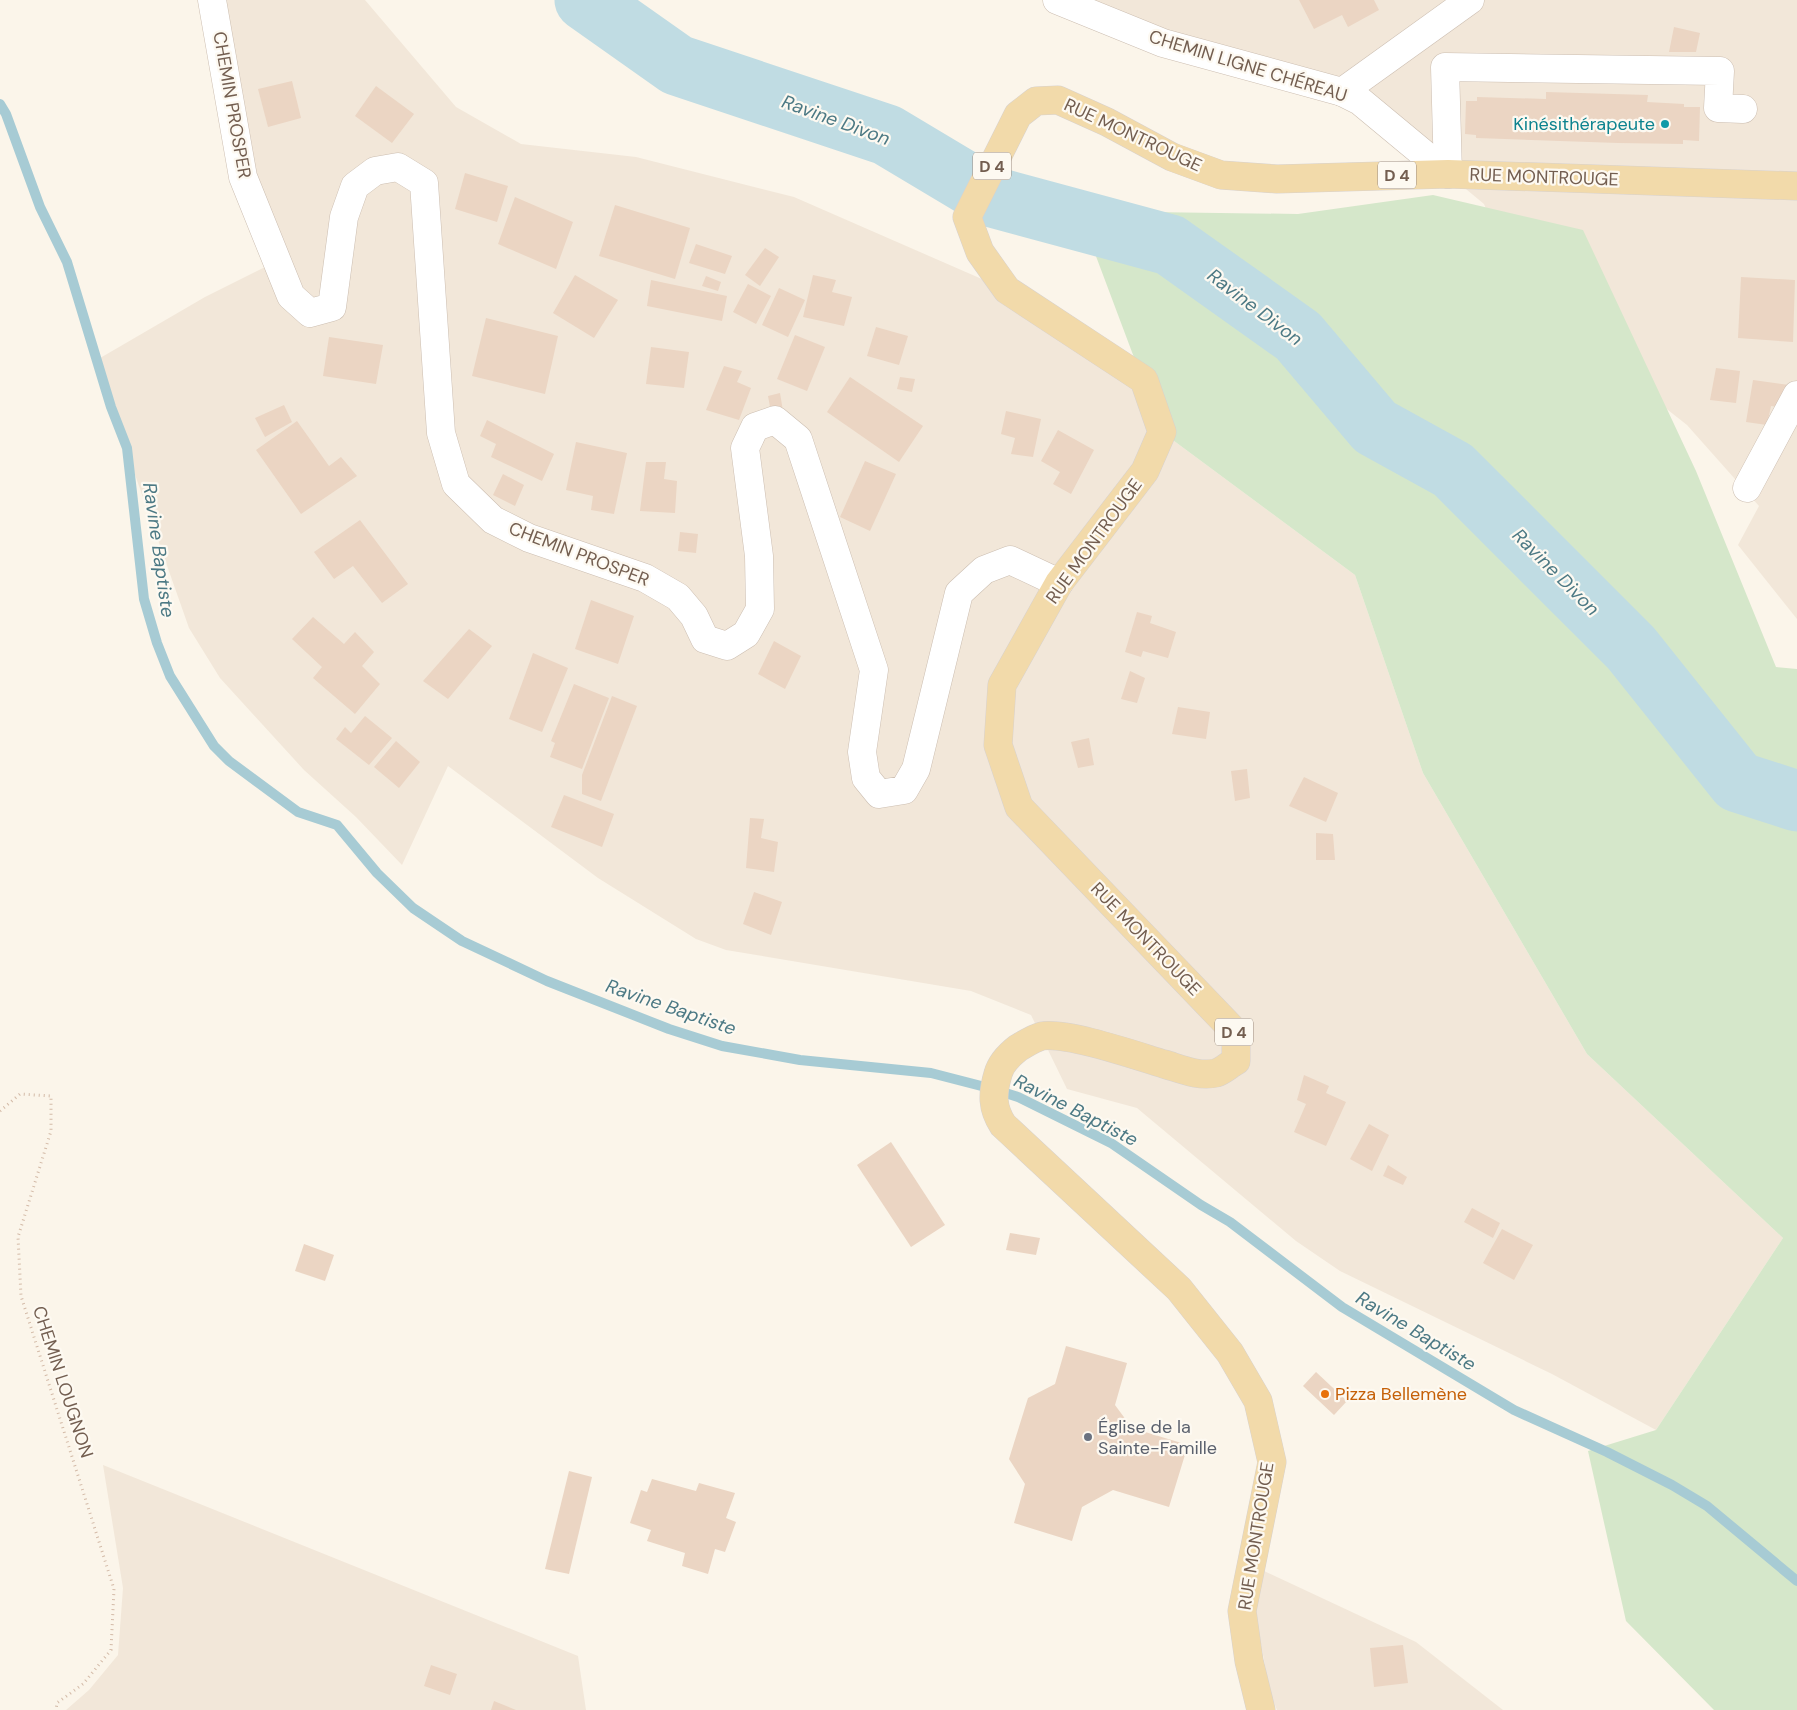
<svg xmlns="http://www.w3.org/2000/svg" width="1797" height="1710" font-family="'DM Sans',sans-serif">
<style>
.residential{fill:#f2e7d9}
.green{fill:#d5e7ca}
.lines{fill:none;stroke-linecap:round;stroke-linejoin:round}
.stream{stroke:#a7cbd4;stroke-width:10}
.river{stroke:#c0dce3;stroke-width:61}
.building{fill:#ebd5c3}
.minor-casing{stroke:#ccbeb1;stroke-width:29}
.major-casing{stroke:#d8d2ce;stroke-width:29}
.path{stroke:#d3baa7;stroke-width:3;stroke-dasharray:1 4;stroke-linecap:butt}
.minor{stroke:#fff;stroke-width:28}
.major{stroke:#f2daaa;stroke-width:28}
.culture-dot{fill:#0f9aa8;stroke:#fdf9f1;stroke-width:2}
.food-dot{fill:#e8710a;stroke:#fdf9f1;stroke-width:2}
.worship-dot{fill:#6b7280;stroke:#fdf9f1;stroke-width:2}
.labels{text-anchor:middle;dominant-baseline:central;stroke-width:4.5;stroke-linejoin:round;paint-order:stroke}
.shield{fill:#fdf9f1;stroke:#9c8c80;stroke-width:1}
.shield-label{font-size:16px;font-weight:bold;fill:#735e50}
.street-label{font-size:18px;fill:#735e50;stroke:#fdf9f1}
.culture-label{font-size:18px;fill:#0d838f;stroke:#fdf9f1;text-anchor:end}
.food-label{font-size:18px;fill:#c56008;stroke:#fdf9f1;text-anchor:start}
.worship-label{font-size:18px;fill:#5b616d;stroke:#fdf9f1;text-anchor:start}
.water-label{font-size:19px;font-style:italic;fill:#4c7984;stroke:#fdf9f1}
</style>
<rect width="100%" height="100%" fill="#fbf5ea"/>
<g class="residential">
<polygon points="212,0 365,0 456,107 521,144 636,157 794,197 1007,290 1144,380 1162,432 1355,575 1423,773 1587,1054 1783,1238 1656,1430 1552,1374 1340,1271 1296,1241 1137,1108 1067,1089 1031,1015 971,991 726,950 696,939 598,878 448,766 402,865 356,817 304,770 220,678 189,628 95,361 205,297 277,261"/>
<polygon points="1057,0 1797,0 1797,619 1738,545 1759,506 1687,425 1635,384 1534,323 1484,204 1360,101"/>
<polygon points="103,1465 578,1656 586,1710 66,1710 89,1690 118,1655 123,1588"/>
<polygon points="1262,1570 1416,1642 1503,1710 1277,1710 1270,1693 1254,1605"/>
</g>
<polygon class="green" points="1433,195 1583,230 1696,471 1776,667 1797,669 1797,1710 1714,1710 1626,1621 1588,1451 1656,1430 1783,1238 1587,1054 1423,773 1355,575 1162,432 1079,211 1298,214"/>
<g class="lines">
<polyline class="stream" points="0,104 6,114 40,207 67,262 111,407 127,448 144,599 157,643 170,676 214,746 229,761 298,812 337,825 377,873 413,908 462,941 547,981 669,1029 722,1046 800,1060 931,1073 993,1089 1018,1097 1111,1143 1201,1205 1230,1222 1342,1307 1514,1410 1607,1452 1672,1485 1707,1506 1797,1581"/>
<polyline class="river" points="585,0 677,65 887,135 989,196 1170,245 1298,336 1375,427 1453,470 1631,648 1738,782 1797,801"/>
</g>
<g class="building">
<polygon points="1299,0 1374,0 1379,10 1348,27 1342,15 1314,29"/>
<polygon points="1674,27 1700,33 1696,52 1669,52"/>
<polygon points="292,81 301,118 268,127 258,89"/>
<polygon points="376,86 414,114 392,143 355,116"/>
<polygon points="1546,92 1648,95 1647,102 1684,104 1684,107 1700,107 1699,141 1683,140 1683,144 1618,143 1476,138 1476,135 1465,134 1466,101 1477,101 1477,97 1546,99"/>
<polygon points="465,173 508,186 497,222 455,209"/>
<polygon points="515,197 573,222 556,269 498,244"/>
<polygon points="615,205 690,228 675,279 599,256"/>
<polygon points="696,244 732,256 725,274 689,263"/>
<polygon points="765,248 779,257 760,286 745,275"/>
<polygon points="575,275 618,300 594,338 553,313"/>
<polygon points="813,275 836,280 832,292 852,297 844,326 803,317"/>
<polygon points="706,276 721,282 718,291 702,286"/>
<polygon points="1741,277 1795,280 1793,342 1738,338"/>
<polygon points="651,280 727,296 722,321 647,306"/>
<polygon points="748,284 771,296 756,324 733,312"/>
<polygon points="779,288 805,300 788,337 762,325"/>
<polygon points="486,318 558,336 545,394 472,376"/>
<polygon points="876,327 908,336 899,365 867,356"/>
<polygon points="795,335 825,347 807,391 777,379"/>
<polygon points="329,337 383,345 376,384 323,376"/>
<polygon points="651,347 689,352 684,388 646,384"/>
<polygon points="724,366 742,371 737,382 751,388 739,420 706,410"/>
<polygon points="1716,368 1740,371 1736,403 1710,400"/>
<polygon points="850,377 923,426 899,462 827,412"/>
<polygon points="900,377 915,379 912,392 897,389"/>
<polygon points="1753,380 1789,385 1786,408 1771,406 1767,425 1746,422"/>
<polygon points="780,393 783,411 771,412 768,396"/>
<polygon points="284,405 292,422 265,437 255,418"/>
<polygon points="1006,411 1041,419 1033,457 1011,454 1015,438 1001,434"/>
<polygon points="487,420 554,454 542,481 491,457 496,444 480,436"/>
<polygon points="297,421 329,466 341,457 357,476 301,514 256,450"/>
<polygon points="1058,430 1094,450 1071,494 1053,484 1060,472 1041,461"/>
<polygon points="576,442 627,453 614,514 591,510 593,496 566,490"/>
<polygon points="865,461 896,474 870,531 840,517"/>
<polygon points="646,462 666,462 664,479 677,481 675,513 640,511"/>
<polygon points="503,474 524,485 515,506 493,495"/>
<polygon points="360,520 408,584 382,603 353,566 334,579 314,552"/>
<polygon points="680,532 698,534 696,553 678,551"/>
<polygon points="591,600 634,616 618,664 575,649"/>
<polygon points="1137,612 1152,616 1150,623 1176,632 1168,658 1143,651 1141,657 1125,652"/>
<polygon points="313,617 344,644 355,632 374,652 362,666 380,684 355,714 313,678 322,667 292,639"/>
<polygon points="469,629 492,646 448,699 423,681"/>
<polygon points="774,641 801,656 785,689 758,674"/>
<polygon points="533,653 568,668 542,732 509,719"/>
<polygon points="1130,671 1145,678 1137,703 1121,699"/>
<polygon points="574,684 609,698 582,769 550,757 555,743 551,741"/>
<polygon points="612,696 637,706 601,801 582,794 582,775"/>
<polygon points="1178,707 1210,712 1206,739 1172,734"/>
<polygon points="365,716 392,738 369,765 336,739 345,727 351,733"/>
<polygon points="1089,738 1094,765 1078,768 1071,742"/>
<polygon points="396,741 420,762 399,788 374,767"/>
<polygon points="1247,769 1250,798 1235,801 1231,771"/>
<polygon points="1304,777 1338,793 1326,822 1289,806"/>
<polygon points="564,795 614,814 602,847 551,827"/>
<polygon points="750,818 764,819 761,838 778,842 774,872 746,868"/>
<polygon points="1316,833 1333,834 1335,860 1316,860"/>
<polygon points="754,892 782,902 771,935 743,924"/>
<polygon points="1304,1075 1329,1086 1326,1093 1346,1102 1326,1146 1294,1132 1306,1104 1297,1100"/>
<polygon points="1369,1124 1389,1135 1372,1171 1350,1159"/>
<polygon points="891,1142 945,1225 911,1247 857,1165"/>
<polygon points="1388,1165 1407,1177 1403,1185 1383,1176"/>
<polygon points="1472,1208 1500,1223 1493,1238 1464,1222"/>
<polygon points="1502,1229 1533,1245 1514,1280 1483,1263"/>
<polygon points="1010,1233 1040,1238 1036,1255 1006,1250"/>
<polygon points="304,1244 334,1255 325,1281 295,1271"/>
<polygon points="1066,1346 1127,1363 1115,1405 1132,1428 1188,1445 1169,1507 1113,1490 1082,1507 1072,1541 1014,1523 1025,1484 1009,1459 1028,1398 1055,1384"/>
<polygon points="1316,1372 1347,1401 1334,1415 1303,1386"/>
<polygon points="569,1471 592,1477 569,1574 545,1569"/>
<polygon points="652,1479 696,1491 699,1483 735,1493 726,1518 736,1522 725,1552 715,1549 708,1574 682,1566 685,1553 647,1541 651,1530 630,1523 641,1490 647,1492"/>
<polygon points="1403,1645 1408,1683 1374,1687 1370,1648"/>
<polygon points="431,1665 457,1674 450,1695 424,1686"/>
<polygon points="494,1701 516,1710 491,1710"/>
</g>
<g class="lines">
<defs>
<g id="minor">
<polyline points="212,0 243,177 291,296 310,313 332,307 344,217 355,186 375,171 398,167 424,183 441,433 456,484 493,520 529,538 645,578 678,597 694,616 705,639 727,646 746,634 760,609 759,556 745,448 755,427 775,420 798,439 874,670 862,752 866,778 879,794 904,790 916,769 959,593 984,570 1010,560 1059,583"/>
<polyline points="1057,0 1163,43 1342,92 1360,101 1448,174"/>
<polyline points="1342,92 1470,0"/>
<polyline points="1448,174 1445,67 1720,71 1718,108 1743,109"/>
<polyline points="1747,488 1797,395"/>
</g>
<path id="major" d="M 1261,1710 L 1249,1661 L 1242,1611 L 1272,1462 L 1258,1401 L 1230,1353 L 1179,1289 L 1003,1125 C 992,1108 992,1094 998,1074 C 1001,1063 1009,1055 1018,1048 C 1025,1044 1034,1038 1042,1036 C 1068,1032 1137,1056 1164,1064 C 1181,1069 1199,1077 1216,1073 C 1223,1071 1230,1064 1236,1061 L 1236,1033 L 1019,807 L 998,745 L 1002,685 L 1059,583 L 1145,471 L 1162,432 L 1144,380 L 1007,290 L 980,252 L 967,217 L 1018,115 L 1036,101 L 1058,100 L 1107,122 L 1172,157 L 1221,175 L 1277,179 L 1448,174 L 1797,186"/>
</defs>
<use href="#minor" class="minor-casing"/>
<use href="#major" class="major-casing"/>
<polyline class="path" points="0,1111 20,1094 51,1096 51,1131 18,1237 21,1296 114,1589 111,1650 83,1684 57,1703 56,1710"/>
<use href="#minor" class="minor"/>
<use href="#major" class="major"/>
</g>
<circle class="culture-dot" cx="1665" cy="124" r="5"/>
<circle class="food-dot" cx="1325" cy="1394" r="5"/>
<circle class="worship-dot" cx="1088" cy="1437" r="5"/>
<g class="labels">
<g class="shield">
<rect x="973" y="152.5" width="38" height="27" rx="4"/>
<rect x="1378" y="161.5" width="38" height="27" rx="4"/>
<rect x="1215" y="1018.5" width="38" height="27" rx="4"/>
</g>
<g class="shield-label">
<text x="992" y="166">D 4</text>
<text x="1397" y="175">D 4</text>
<text x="1234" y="1032">D 4</text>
</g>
<g class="street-label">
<text transform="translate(1248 66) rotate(17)">CHEMIN LIGNE CHÉREAU</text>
<text transform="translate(232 105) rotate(80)">CHEMIN PROSPER</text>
<text transform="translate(1133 135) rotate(25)">RUE MONTROUGE</text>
<text transform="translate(1544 177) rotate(2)">RUE MONTROUGE</text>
<text transform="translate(1094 541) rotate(-54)">RUE MONTROUGE</text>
<text transform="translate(579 554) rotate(21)">CHEMIN PROSPER</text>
<text transform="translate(1146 939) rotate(46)">RUE MONTROUGE</text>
<text transform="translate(63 1382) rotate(72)">CHEMIN LOUGNON</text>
<text transform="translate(1256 1536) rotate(-81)">RUE MONTROUGE</text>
</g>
<g class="culture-label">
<text x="1655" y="124">Kinésithérapeute</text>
</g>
<g class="food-label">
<text x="1335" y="1394">Pizza Bellemène</text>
</g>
<g class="worship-label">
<text x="1098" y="1427">Église de la<tspan x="1098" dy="21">Sainte-Famille</tspan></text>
</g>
<g class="water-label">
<text transform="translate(836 120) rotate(20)">Ravine Divon</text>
<text transform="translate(1255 307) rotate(37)">Ravine Divon</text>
<text transform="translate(159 550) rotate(82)">Ravine Baptiste</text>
<text transform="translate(1556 572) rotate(45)">Ravine Divon</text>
<text transform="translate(671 1007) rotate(19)">Ravine Baptiste</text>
<text transform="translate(1076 1110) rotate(27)">Ravine Baptiste</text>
<text transform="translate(1416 1331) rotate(31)">Ravine Baptiste</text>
</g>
</g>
</svg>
